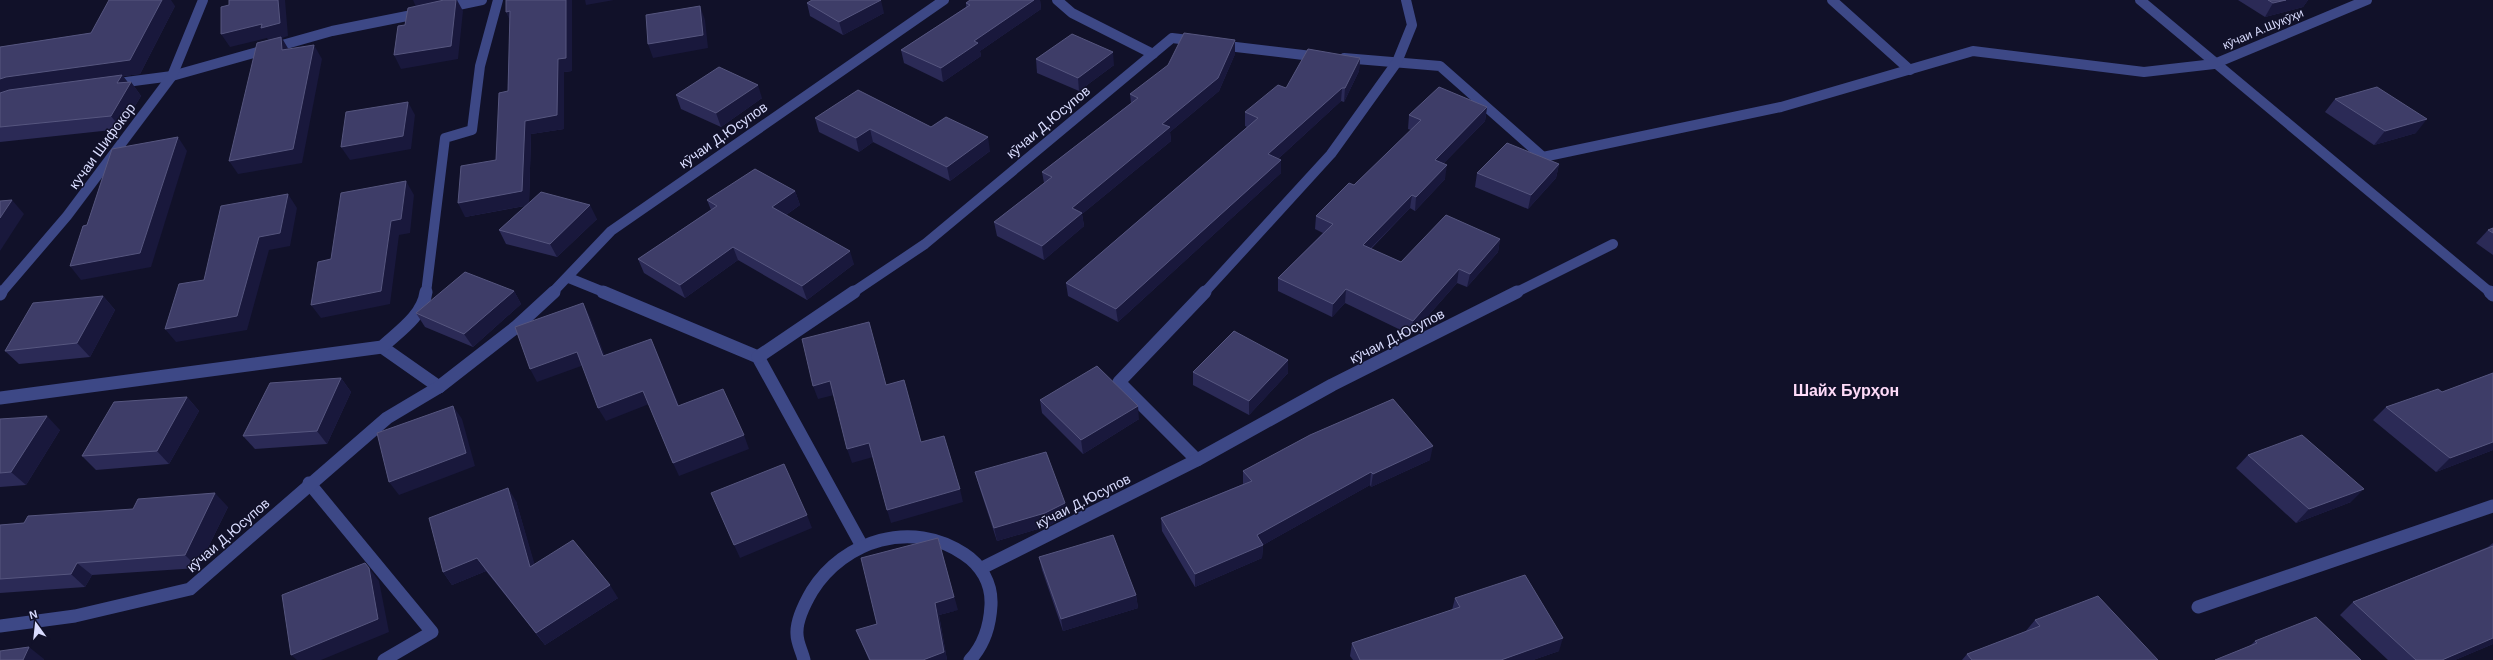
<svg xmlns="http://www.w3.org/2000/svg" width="2493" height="660" font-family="Helvetica,sans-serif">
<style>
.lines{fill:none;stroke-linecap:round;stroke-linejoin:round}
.minor-far1{stroke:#3d4886;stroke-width:10}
.minor{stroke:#3d4886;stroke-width:13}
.wall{fill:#2b2a56}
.shaded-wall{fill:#19183c}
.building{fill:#3e3d68;stroke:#56567f}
.labels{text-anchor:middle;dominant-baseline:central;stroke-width:3;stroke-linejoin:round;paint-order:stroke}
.far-street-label{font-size:12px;fill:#d9dcfe;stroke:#111129}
.street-label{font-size:14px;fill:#d9dcfe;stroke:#111129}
.quarter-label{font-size:16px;font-weight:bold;fill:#fedbf8;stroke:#111129}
</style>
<rect width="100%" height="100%" fill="#111129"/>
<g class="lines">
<g class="minor-far1">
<polyline points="1057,0 1072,13 1153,54"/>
<polyline points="1832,0 1910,70"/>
<polyline points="2140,0 2491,293"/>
<polyline points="444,8 482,0"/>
<polyline points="1219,45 1320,57"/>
<polyline points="1344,58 1440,66 1543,157 1781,107 1973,51 2144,72 2214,64 2367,0"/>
<polyline points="111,84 172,76 332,31 422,13"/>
<polyline points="569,278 606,293"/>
<polyline points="1,293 67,216 172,76 203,0"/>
<polyline points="426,293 445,138 472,130 480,66 498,0"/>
<polyline points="552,293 611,231 944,0"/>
<polyline points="852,293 925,244 1172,38 1197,41"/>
<polyline points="1204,293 1331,154 1397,62 1412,25 1406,0"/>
<polyline points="1515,293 1613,244"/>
</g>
<g class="minor">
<polyline points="603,292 758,357 862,546"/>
<polyline points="2490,292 2493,295"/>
<polyline points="0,294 1,292"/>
<polyline points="382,347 439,387"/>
<polyline points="758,357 854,292"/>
<path d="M 0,398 L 382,347 C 398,332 423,316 426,292"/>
<polyline points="1197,460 1119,382 1205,292"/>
<polyline points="309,483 432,632 384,660"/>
<polyline points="982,568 1197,460 1332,385 1517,292"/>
<polyline points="2198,607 2493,506"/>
<polyline points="0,626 75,616 190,589 387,418 439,387 516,327 554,292"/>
<path d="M 804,660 C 802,651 797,643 797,634 C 796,620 805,603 812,591 C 844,540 912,519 964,554 C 981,565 992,583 991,605 C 990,625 984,645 970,660"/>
</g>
</g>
<g class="wall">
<polygon points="970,0 1040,0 1041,9 980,51 981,56 943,82 904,63 901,50 966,7 966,3"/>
<polygon points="2238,0 2308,0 2303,7 2265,17"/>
<polygon points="807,3 884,13 843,35 810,16"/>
<polygon points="175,6 140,74 123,76 128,83 131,82 141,96 121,129 0,142 0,47 91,33"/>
<polygon points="510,21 572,71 564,72 564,129 531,134 529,203 597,219 557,257 506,244 499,230 525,206 465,217 496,160 508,91"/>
<polygon points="1235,54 1219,91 1170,132 1171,141 1082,214 1084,226 1044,260 997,236 994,222 1044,183 1042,172 1131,103 1130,94"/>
<polygon points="1360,58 1359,71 1344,102 1341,101 1278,159 1281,160 1281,173 1118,322 1068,296 1066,283 1247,127 1245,126 1245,112 1286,88"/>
<polygon points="1036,59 1114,65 1079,91 1037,73"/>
<polygon points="676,95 762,98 721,127 681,109"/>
<polygon points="2335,99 2416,133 2374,145 2325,112"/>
<polygon points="1487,107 1485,121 1443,164 1445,179 1415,211 1410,208 1371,249 1401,262 1500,239 1498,252 1467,287 1457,283 1411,335 1345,303 1332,317 1278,291 1278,278 1323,233 1315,229 1316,216 1354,185 1411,130 1408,129 1409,115"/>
<polygon points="815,118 931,127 990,151 950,181 873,142 859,152 819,132"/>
<polygon points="1559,164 1556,178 1528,209 1475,187 1477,173"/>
<polygon points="795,191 800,205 786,215 854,264 807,300 738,260 685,298 644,273 638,259 711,210 707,200"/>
<polygon points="2493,228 2493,255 2476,243 2488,230"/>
<polygon points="514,291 521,304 473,347 425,327 416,313"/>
<polygon points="103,296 115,310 90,357 19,364 5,351"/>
<polygon points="1193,372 1288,373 1249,415 1193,385"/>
<polygon points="2493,373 2493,450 2436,472 2373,420 2386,407 2442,392"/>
<polygon points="341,378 351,392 327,444 255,449 243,436"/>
<polygon points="187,397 199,411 169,464 96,470 82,456"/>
<polygon points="1040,400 1139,419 1083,454 1042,413"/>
<polygon points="0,419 60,430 26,485 0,487"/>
<polygon points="2248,455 2351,502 2296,523 2236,468"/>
<polygon points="1430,460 1371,487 1370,485 1263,545 1262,558 1195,587 1162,531 1161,518 1243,484 1243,471"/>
<polygon points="975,472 1065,503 1067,516 1048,526 997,541 979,486"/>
<polygon points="516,501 534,564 618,598 545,645 486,571 452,585 443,572"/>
<polygon points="228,507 198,568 92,575 85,587 0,593 0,525"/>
<polygon points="2493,543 2493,644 2455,660 2388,660 2340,615 2353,602 2488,547"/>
<polygon points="1039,557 1136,595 1138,608 1063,631 1042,570"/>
<polygon points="1455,598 1559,651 1533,660 1353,660 1350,656 1352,643 1452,610"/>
<polygon points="958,610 939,615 947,660 869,660 856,630"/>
<polygon points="2035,620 2158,660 1962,660 1967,654 2025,632"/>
<polygon points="2255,641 2361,660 2250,646"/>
</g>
<g class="shaded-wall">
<polygon points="162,0 171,0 175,6 140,74 123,76 130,85 131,82 141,96 121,129 111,116 0,97 0,79"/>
<polygon points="278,0 285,0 288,36 282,38 289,50 290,64 269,42 267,38 230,47 221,34"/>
<polygon points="413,0 449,0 416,7"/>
<polygon points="456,0 457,0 463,11 458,59 401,69 394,55"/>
<polygon points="566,0 572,0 572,71 564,72 564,129 531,134 529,205 465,217 458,203 522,191 525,121 558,59"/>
<polygon points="585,0 614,0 586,5"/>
<polygon points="881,0 884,13 843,35 839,22"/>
<polygon points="1034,0 1040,0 1041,9 980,51 981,56 943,82 941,68 974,41"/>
<polygon points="2286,0 2308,0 2303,7 2265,17 2273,3"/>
<polygon points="700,6 705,20 708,48 653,58 648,44"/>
<polygon points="510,11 512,25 506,12"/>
<polygon points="1235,40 1235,54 1219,91 1170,132 1171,141 1082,214 1084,226 1044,260 1042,246 1072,208 1162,124"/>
<polygon points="314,45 322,59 302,163 238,174 229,161"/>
<polygon points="1113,52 1114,65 1079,91 1078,78"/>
<polygon points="1360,58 1359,71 1344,102 1345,88"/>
<polygon points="758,85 762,98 721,127 716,113"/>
<polygon points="1342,88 1341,101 1268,168 1268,154"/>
<polygon points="408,102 415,115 411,149 350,160 341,147"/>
<polygon points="1487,107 1485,121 1433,174 1435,160"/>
<polygon points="2427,119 2416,133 2374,145 2385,131"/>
<polygon points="870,129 873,142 859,152 856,138"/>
<polygon points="178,137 187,151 151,267 81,280 70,266"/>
<polygon points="988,137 990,151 950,181 947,167"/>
<polygon points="1281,160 1281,173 1118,322 1116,309"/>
<polygon points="1559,164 1556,178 1528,209 1531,195"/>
<polygon points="1447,165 1445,179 1415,211 1416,197"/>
<polygon points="406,181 414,195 410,233 399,235 390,304 321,318 311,305 391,221"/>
<polygon points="795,191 800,205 777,221 772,207"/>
<polygon points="288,194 297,208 290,246 269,250 247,330 176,342 165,329 259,237"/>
<polygon points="1412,195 1410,208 1361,258 1363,245"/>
<polygon points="12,200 24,214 0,251 0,218"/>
<polygon points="590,205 597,219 557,257 550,244"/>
<polygon points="1500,239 1498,252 1467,287 1470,274"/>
<polygon points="733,247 738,260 685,298 680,285"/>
<polygon points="850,251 854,264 807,300 802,286"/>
<polygon points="1459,269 1457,283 1411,335 1413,321"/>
<polygon points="1346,289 1345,303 1332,317 1333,304"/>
<polygon points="514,291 521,304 473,347 464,334"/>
<polygon points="103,296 115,310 90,357 77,343"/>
<polygon points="583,303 590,317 610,369 603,356"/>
<polygon points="651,339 657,352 685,420 678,406"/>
<polygon points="577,352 584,365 537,382 530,369"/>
<polygon points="1288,360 1288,373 1249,415 1249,401"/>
<polygon points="341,378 351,392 327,444 317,431"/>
<polygon points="830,381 834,395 818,399 813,386"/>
<polygon points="643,391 649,404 606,421 598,408"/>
<polygon points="187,397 199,411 169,464 157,451"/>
<polygon points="453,406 462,419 475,466 399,495 389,482"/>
<polygon points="1138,406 1139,419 1083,454 1081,440"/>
<polygon points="47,416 60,430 26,485 11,472"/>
<polygon points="744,435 749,449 679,476 673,463"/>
<polygon points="2493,442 2493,450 2436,472 2450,458"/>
<polygon points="869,443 873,457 852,463 847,449"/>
<polygon points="1433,446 1430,460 1371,487 1373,474"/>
<polygon points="1371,472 1370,485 1263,545 1262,558 1195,587 1195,574 1257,535"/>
<polygon points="508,488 516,501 539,579 530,567"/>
<polygon points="960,489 963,502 891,523 887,510"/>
<polygon points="2364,489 2351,502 2296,523 2309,509"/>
<polygon points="215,493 228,507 198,568 185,555"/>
<polygon points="1065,503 1067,516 1048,526 997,541 994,528"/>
<polygon points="807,515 812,528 740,558 734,545"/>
<polygon points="938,538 958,610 939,615 947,660 923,660 935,603"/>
<polygon points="477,558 486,571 452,585 443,572"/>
<polygon points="77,563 92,575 85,587 71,574"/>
<polygon points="369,568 379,581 389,632 321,660 297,660 291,655"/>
<polygon points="610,585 618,598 545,645 536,633"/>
<polygon points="1136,595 1138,608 1063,631 1061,619"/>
<polygon points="1563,638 1559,651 1533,660 1501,660"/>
<polygon points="2493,638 2493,644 2455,660 2442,660"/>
<polygon points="29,647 44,659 44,660 23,660"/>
</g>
<g class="building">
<polygon points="109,0 162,0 130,60 6,77 0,79 0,47 91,33"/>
<polygon points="229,0 278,0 280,23 261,28 262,24 221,34 221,7 229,5"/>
<polygon points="444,0 456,0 451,46 394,55 398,26 405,25 408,8"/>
<polygon points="506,0 566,0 566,58 558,59 557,115 525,121 522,191 458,203 461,166 496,160 499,93 508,91 510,11 506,12"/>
<polygon points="812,0 881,0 839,22 807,3"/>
<polygon points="970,0 1034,0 974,41 978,43 941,68 901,50 970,5 966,3"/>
<polygon points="2268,0 2286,0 2273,3"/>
<polygon points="700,6 703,35 648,44 646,15"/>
<polygon points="1184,33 1235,40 1218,78 1162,124 1170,127 1072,208 1082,213 1042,246 994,222 1052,177 1042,172 1138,98 1130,94 1168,65"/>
<polygon points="1072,34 1113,52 1078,78 1036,59"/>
<polygon points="281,37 282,50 314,45 293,149 229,161 257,43"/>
<polygon points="1308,49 1360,58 1345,88 1342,88 1268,154 1281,160 1116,309 1066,283 1258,118 1245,112 1278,85 1286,88"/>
<polygon points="719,67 758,85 716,113 676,95"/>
<polygon points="122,75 117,83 131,82 111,116 0,127 0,93 9,90"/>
<polygon points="1439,87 1487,107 1435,160 1447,165 1416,197 1412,195 1363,245 1401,262 1446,215 1500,239 1470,274 1459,269 1413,321 1346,289 1333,304 1278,278 1333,224 1316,216 1349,183 1354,185 1421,120 1409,115"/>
<polygon points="2377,87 2427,119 2385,131 2335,99"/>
<polygon points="858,90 931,127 946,117 988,137 947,167 870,129 856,138 815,118"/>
<polygon points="408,102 403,136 341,147 346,112"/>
<polygon points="178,137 140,253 70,266 83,226 87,225 112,149"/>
<polygon points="1507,143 1559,164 1531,195 1477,173"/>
<polygon points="755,169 795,191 772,207 850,251 802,286 733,247 680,285 638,259 717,206 707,200"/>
<polygon points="406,181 401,219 391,221 381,291 311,305 318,262 331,259 341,193"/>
<polygon points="541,192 590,205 550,244 499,230"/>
<polygon points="288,194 280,233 259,237 237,316 165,329 179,284 204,280 221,206"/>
<polygon points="12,200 0,218 0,201"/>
<polygon points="2493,228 2493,233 2488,230"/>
<polygon points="465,272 514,291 464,334 416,313"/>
<polygon points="103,296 77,343 5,351 33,303"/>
<polygon points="583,303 603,356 651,339 678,406 723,389 744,435 673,463 643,391 598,408 577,352 530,369 515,327"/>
<polygon points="869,322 886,385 904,380 921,442 944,436 960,489 887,510 869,443 847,449 830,381 813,386 802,339"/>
<polygon points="1234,331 1288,360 1249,401 1193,372"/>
<polygon points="1097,366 1138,406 1081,440 1040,400"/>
<polygon points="2493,373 2493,442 2450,458 2386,407 2438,389 2442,392"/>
<polygon points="341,378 317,431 243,436 270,383"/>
<polygon points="187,397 157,451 82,456 114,402"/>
<polygon points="1393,399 1433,446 1373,474 1371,472 1257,535 1263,545 1195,574 1161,518 1252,481 1243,471 1310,435"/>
<polygon points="453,406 466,453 389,482 377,433"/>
<polygon points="47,416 11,472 0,473 0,419"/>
<polygon points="2302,435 2364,489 2309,509 2248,455"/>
<polygon points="1046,452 1065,503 1045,513 994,528 975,472"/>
<polygon points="784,464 807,515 734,545 711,493"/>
<polygon points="508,488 530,567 573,540 610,585 536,633 477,558 443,572 429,518"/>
<polygon points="215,493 185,555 77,563 71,574 0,579 0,525 24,523 28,516 133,509 138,499"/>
<polygon points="1113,535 1136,595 1061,619 1039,557"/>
<polygon points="938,538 954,597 935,603 944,652 923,660 870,660 856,630 877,624 861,558"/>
<polygon points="2493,546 2493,638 2442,660 2416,660 2353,602"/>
<polygon points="365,563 369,568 378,619 291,655 282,595"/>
<polygon points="1525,575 1563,638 1501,660 1360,660 1352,643 1460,607 1455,598"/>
<polygon points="2098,596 2158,660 1972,660 1967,654 2040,626 2035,620"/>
<polygon points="2316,617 2361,660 2215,660 2257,643 2255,641"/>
<polygon points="29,647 23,660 0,660 0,651"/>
</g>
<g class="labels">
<g class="far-street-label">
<text transform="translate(2263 29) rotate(-23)">кӯчаи А.Шукӯҳи</text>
</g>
<g class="street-label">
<text transform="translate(1048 122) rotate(-40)">кӯчаи Д.Юсупов</text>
<text transform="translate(723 135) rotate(-35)">кӯчаи Д.Юсупов</text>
<text transform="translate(102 146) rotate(-54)">кучаи Шифокор</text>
<text transform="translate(1397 336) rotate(-27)">кӯчаи Д.Юсупов</text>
<text transform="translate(1083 501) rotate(-27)">кӯчаи Д.Юсупов</text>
<text transform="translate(228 535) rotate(-41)">кӯчаи Д.Юсупов</text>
</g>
<g class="quarter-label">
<text x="1846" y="390">Шайх Бурҳон</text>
</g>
</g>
<g transform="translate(36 624) rotate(345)" stroke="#111129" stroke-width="3" paint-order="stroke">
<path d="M0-3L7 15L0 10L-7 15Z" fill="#d9dcfe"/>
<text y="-6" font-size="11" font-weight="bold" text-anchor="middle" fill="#d9dcfe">N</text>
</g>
</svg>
